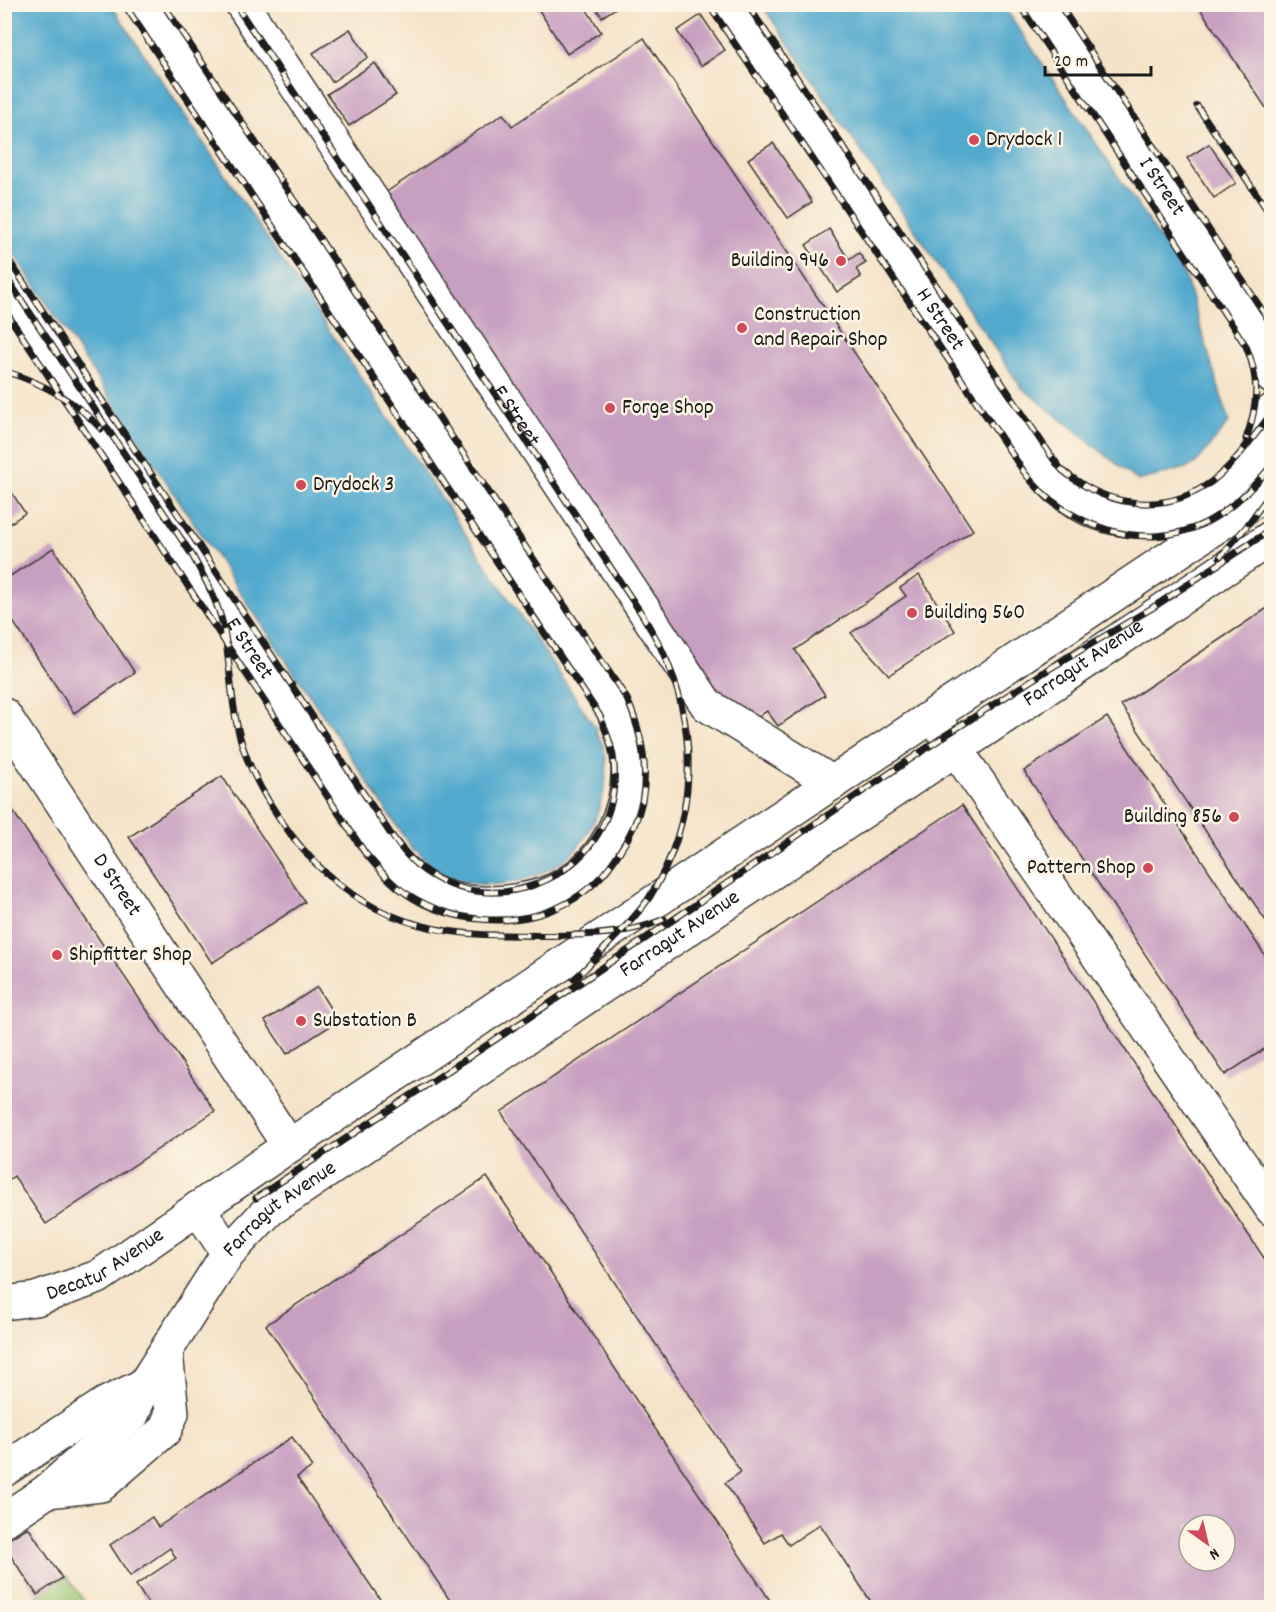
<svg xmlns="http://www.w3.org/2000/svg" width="1276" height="1612" font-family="Dekko,sans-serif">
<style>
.green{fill:#96c472;stroke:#597047;stroke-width:1.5}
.water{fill:#51a9ce;stroke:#366275;stroke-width:1.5}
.building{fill:#c79fc1;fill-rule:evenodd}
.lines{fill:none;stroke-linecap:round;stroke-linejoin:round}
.minor-casing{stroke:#3d3a36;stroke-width:36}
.minor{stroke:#fff;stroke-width:33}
.rail-casing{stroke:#1c1c1c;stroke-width:7}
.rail{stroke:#fcf5e5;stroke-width:4.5;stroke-dasharray:14;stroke-linecap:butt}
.poi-dot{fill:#d1495b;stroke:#fcf5e5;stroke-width:2}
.labels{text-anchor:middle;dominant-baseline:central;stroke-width:5;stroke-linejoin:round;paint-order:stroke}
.poi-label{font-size:22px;fill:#1c1c1c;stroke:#fcf5e5;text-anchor:start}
.street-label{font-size:22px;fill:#1c1c1c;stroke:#fcf5e5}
</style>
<rect width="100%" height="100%" fill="#fcf5e5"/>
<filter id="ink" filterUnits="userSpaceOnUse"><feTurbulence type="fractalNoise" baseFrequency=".0167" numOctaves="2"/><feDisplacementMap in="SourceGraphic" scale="12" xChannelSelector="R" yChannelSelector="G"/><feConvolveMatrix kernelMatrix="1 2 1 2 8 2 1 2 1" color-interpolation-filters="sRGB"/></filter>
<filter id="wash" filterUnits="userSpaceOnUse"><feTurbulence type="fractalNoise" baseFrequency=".008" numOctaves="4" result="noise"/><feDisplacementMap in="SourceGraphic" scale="24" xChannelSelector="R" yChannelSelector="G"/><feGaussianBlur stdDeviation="1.35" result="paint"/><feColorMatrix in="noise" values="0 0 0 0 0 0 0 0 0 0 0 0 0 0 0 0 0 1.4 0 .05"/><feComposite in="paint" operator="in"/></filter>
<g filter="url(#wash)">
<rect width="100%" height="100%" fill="#f5e3c8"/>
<polygon class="green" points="67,1576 88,1607 5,1607 4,1592 22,1607"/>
<g class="water">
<path d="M 4,5 L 111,5 L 597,730 L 596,733 C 598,737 601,741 603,745 C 608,760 607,780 603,795 C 598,814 590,833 577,848 C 543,887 465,899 426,862 C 423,859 420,855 418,851 L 413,850 L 5,241 Z"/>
<polygon points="762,5 1003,5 1185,276 1229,422 1197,462 1189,467 1138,481 1021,387"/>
</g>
<g id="blocks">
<g class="building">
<polygon points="535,4 583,4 601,32 567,54"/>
<polygon points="593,4 622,4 602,17"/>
<polygon points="1197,4 1272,4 1272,117"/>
<polygon points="701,15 725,50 701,66 677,31"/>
<polygon points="350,29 368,57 332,82 313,53"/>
<polygon points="644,38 973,530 795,650 825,695 778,726 767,711 752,721 736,717 722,695 715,700 379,197 503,114 512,126"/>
<polygon points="375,63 396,95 349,126 327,94"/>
<polygon points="773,143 812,202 788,218 748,159"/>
<polygon points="1209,144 1236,183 1214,198 1187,158"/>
<polygon points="829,229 849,260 859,253 866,263 856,269 861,277 837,292 806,245"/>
<polygon points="5,482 25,513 5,527"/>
<polygon points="53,548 135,673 74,713 4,608 4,580"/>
<polygon points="919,575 955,631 889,675 851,633 906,596 900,588"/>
<polygon points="1272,605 1272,930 1121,705"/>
<polygon points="1107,717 1272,966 1272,1044 1225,1075 1024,771"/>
<polygon points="222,776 305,902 212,963 129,837"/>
<polygon points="4,798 215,1111 46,1224 14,1176 4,1183"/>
<path d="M 962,805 L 1272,1270 L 1272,1608 L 875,1608 L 820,1524 L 789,1545 L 781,1533 L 765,1543 L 725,1483 L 741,1472 L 501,1112 ZM 1189,1525 L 1225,1525 L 1225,1561 L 1189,1561 Z"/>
<polygon points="317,987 338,1021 287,1054 265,1021"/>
<polygon points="487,1177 775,1608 455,1608 266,1325"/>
<polygon points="292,1437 312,1467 297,1477 386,1608 151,1608 136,1585 176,1558 170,1548 130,1576 110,1545 152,1517 158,1527"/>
<polygon points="28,1527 62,1578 37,1595 4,1546 4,1542"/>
</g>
</g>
</g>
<g filter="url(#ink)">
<use href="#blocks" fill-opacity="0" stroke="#3d3a36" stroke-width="1.5"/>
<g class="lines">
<defs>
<g id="minor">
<path id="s1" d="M 242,4 L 707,705 L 833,783"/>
<path id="s2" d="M 728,4 L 1034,460 C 1042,469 1049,480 1058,488 C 1107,531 1175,532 1226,491 C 1244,476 1257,457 1272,439"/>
<path id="s3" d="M 1039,4 L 1254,325 L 1263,344 L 1272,377"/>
<path id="s4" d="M 4,281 L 377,841 C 392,860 408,880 430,891 C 449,900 471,904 492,903 C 514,902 535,899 555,890 C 610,863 638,799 625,740 C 619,715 603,692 589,671 L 142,4"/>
<polyline points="1255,458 1268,432 1272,411"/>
<path id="s5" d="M 4,715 L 289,1146"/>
<polyline points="944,732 1272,1209"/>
<polyline points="198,1208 228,1253"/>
<path id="s6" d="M 4,1303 L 36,1299 L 98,1277 L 289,1146 L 1272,489"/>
<polyline points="4,1470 105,1404 144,1385"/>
<polyline points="47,1491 101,1485 165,1430 172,1413 166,1352"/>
<path id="s7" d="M 4,1520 L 47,1491 L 132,1415 L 144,1385 L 228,1253 L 269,1210 L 1272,537"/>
</g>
</defs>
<use href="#minor" class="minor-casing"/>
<use href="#minor" class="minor"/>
<defs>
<g id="rail">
<path d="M 235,4 L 643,616 C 649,627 656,637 661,648 C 700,729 698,821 649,898 C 636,917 619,933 603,950 C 594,959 585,970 574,979"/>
<path d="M 708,4 L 1024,472 C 1064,526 1144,555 1207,522 C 1233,508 1253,488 1272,465"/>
<path d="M 747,4 L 1043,444 C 1049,452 1055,462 1062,470 C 1069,476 1077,481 1085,486 C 1124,509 1173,510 1211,482 C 1235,464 1253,437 1272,413"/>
<path d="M 1019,4 L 1246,346 C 1260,380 1258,405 1246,439"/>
<polyline points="1059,4 1272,325"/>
<polyline points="1197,106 1272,217"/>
<path d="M 4,253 L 390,833 C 398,844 406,856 417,865 C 497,931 623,869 614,764 C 613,747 606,732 600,716 L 124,4"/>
<path d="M 4,274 L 192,555 C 204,577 217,600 223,625 C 230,658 230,692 237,725 C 244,759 260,790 280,819 C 335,901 404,935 502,935 C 551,935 619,940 664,919"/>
<path d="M 4,309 L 365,853 C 378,868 391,884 407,894 C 453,924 516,929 565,904 C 588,892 607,873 620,851 C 630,836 638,819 642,801 C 649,765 641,731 627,699 L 163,4"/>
<path d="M 4,371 C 40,382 76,401 101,429"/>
<polyline points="1220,557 1246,527 1272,491"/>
<polyline points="256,1198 531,1016 946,735 1049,669 1152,608 1272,529"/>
</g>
</defs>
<use href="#rail" class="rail-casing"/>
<use href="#rail" class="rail"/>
</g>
</g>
<g class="poi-dot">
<circle cx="974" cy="140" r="6"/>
<circle cx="841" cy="261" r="6"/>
<circle cx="742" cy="328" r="6"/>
<circle cx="610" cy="408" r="6"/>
<circle cx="301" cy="485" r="6"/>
<circle cx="912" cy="613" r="6"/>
<circle cx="1234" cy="817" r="6"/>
<circle cx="1148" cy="868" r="6"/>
<circle cx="57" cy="955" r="6"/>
<circle cx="301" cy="1021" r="6"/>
</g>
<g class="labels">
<g class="poi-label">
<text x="986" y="140">Drydock 1</text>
<text x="829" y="261" text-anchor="end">Building 946</text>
<text x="754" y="315">Construction<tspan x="754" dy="25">and Repair Shop</tspan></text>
<text x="622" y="408">Forge Shop</text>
<text x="313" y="485">Drydock 3</text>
<text x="924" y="613">Building 560</text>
<text x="1222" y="817" text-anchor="end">Building 856</text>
<text x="1136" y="868" text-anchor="end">Pattern Shop</text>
<text x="69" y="955">Shipfitter Shop</text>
<text x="313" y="1021">Substation B</text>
</g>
<g class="street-label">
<text stroke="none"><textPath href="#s3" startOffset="220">I Street</textPath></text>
<text stroke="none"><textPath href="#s2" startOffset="380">H Street</textPath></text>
<text stroke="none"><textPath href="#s1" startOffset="495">F Street</textPath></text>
<text stroke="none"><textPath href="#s4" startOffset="442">E Street</textPath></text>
<text stroke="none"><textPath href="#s7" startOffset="1395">Farragut Avenue</textPath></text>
<text stroke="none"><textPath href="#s5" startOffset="204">D Street</textPath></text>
<text stroke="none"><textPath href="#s7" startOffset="909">Farragut Avenue</textPath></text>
<text stroke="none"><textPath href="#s7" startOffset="423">Farragut Avenue</textPath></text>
<text stroke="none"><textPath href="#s6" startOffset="110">Decatur Avenue</textPath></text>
</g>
</g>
<rect width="1276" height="1612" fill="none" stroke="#fcf5e5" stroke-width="24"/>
<g transform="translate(1207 1543) rotate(146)"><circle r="28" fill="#fcf5e5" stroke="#a29e95" stroke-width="1.5"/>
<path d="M0-4.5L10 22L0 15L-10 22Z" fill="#d1495b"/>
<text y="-9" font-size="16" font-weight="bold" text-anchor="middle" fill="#1c1c1c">N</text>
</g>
<path d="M1045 66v9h106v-9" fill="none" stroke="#1c1c1c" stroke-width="3"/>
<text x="1054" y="66" font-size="18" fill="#1c1c1c" stroke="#fcf5e5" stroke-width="4.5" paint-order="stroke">20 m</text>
</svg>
